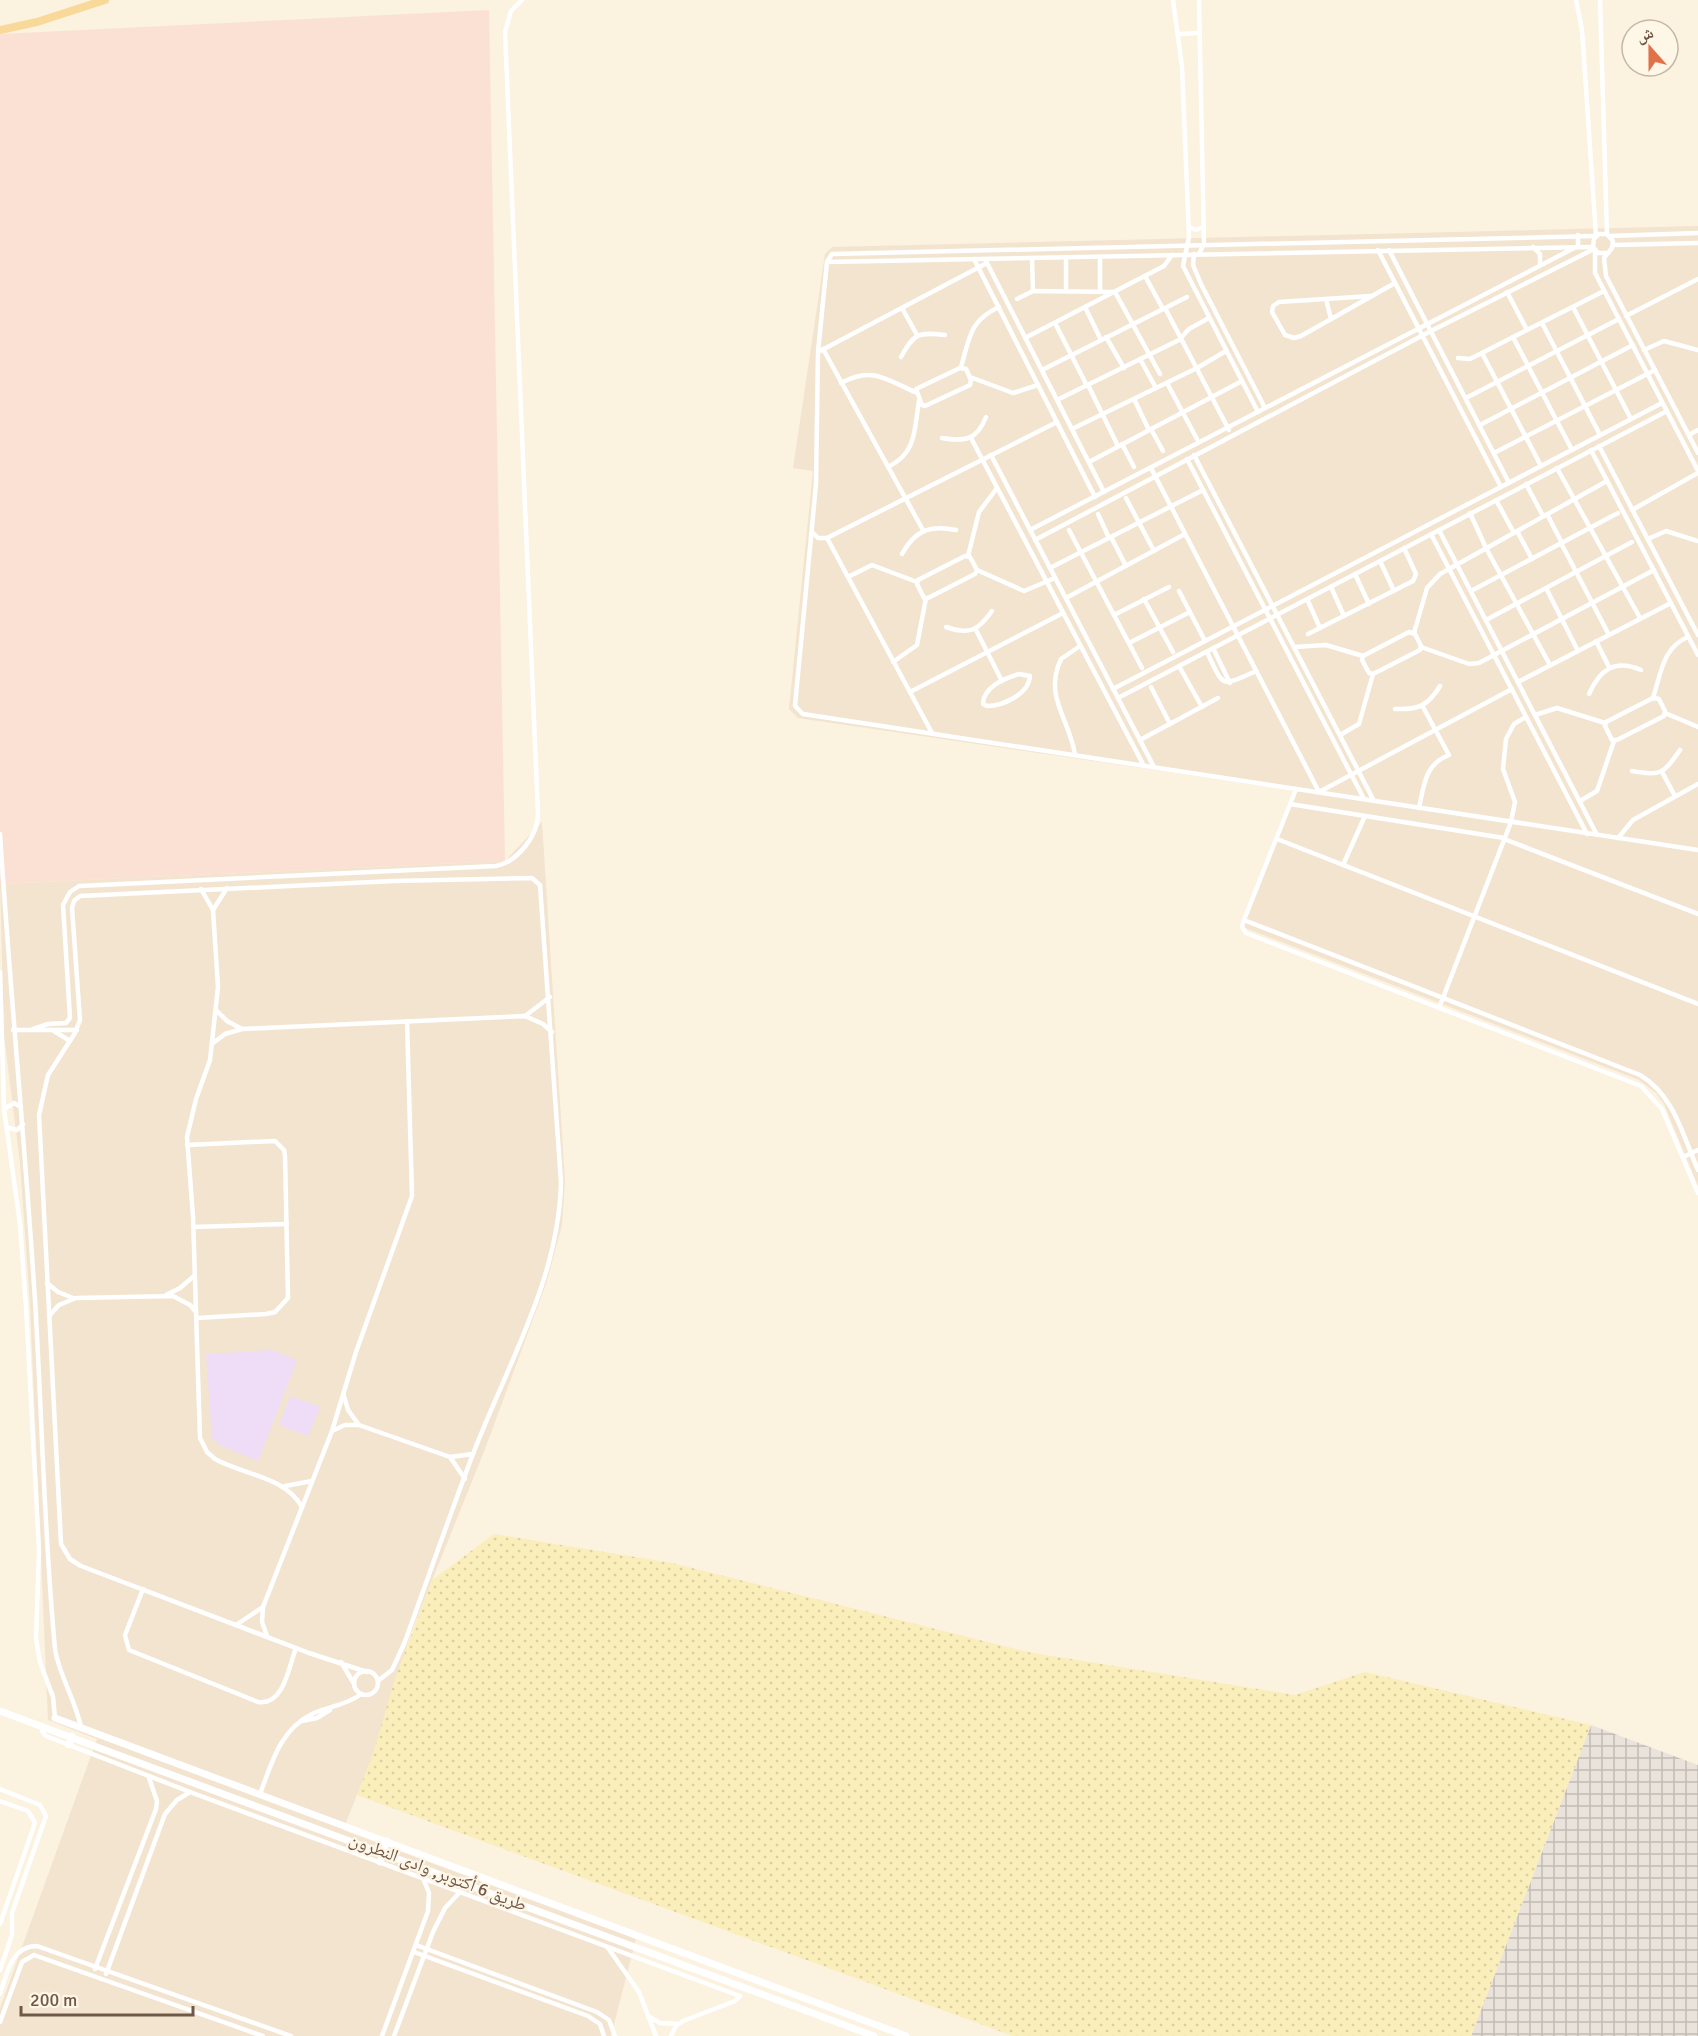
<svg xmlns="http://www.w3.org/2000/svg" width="1698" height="2036" font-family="Signika,'Noto Naskh Arabic',sans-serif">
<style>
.residential{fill:#f2e4cf}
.commercial{fill:#fbe1d4}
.industrial{fill:url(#industrial-grid)}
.education{fill:#efddf7}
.sand{fill:url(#sand-dots)}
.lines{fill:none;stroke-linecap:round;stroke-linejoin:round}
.street{stroke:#fff;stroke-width:4.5}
.secondary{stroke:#fff;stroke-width:7}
.primary{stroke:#f8d99a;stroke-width:8}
.labels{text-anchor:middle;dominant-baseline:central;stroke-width:4.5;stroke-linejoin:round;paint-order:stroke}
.street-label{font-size:18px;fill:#705849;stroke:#fef6e6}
</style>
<defs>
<pattern id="industrial-grid" width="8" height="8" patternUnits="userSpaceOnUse" patternTransform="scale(1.5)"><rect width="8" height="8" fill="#e9e3dc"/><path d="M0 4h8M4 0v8" fill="none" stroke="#c1bbb4"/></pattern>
<pattern id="sand-dots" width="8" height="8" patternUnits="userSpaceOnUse" patternTransform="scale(1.5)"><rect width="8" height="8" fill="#faeebb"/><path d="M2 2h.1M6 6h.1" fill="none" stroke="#dacea2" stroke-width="1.8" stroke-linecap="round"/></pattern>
</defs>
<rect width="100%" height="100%" fill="#fbf2e0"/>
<g class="residential">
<polygon points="1698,226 1698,1186 1664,1104 1656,1093 1639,1080 1240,926 1293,790 798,718 789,709 813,471 793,468 825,254 832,247"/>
<polygon points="542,822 565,1181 562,1225 546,1284 485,1449 411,1633 372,1757 343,1830 636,1939 611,2036 0,2036 0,2008 97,1739 48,1720 30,1305 20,1163 4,1036 0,884 505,861"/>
</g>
<polygon class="commercial" points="489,10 505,861 0,884 0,34"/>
<polygon class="industrial" points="1591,1725 1698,1765 1698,2036 1471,2036"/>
<g class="education">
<polygon points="272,1350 297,1360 258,1461 219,1445 212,1438 206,1354"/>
<polygon points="290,1396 320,1407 308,1436 279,1425"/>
</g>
<polygon class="sand" points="494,1534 672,1563 1027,1652 1295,1695 1365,1672 1591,1725 1471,2036 1013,2036 357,1795 372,1757 395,1679 432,1580"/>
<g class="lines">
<g class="street">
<polyline points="1173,0 1182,67 1189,237 1183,266 1258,412"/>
<polyline points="1576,0 1582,30 1596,236"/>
<polyline points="1600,0 1607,234"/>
<polyline points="1179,34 1198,33"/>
<polyline points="1189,227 1196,230 1204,227"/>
<polyline points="1595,236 832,254 827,262 818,352 816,484 795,706 803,714 1698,850"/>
<polyline points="1609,236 1698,233"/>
<polyline points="1613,245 1698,243"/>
<polyline points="1533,247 1540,254 1540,265"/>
<polyline points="1378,250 1501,487"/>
<polyline points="1389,250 1509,483"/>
<polyline points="1595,250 1595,273 1698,471"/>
<polyline points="1607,253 1598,253 1593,247 1594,239 1599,234 1607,234 1613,241 1612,248 1604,258 1606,276 1698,453"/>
<polyline points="1194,254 1193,265 1201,284 1265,408"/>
<polyline points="1199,254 1204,244 1199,0"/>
<polyline points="1032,258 1033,291"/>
<polyline points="974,259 1095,497"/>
<polyline points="985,259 1104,492"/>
<polyline points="1100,260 1100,292"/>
<polyline points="827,262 1593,247"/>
<polyline points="1145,276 1163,309"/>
<polyline points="1066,291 1066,261"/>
<polyline points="1507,292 1527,330"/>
<polyline points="1371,296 1279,302 1273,306 1272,312 1285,335 1294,338 1301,336 1395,283"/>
<polyline points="1017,299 1033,291 1115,292 1160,374"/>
<polyline points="1326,299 1331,319"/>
<polyline points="1085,307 1101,340"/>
<polyline points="1573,307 1631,419"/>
<polyline points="902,308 917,335"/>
<polyline points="1165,308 1229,430"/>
<polyline points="1626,316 1698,279"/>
<polyline points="1055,323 1087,386"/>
<polyline points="1542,323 1600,435"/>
<polyline points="1106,337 1124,368"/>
<polyline points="1513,337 1572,450"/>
<polyline points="1025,338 1164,266 1172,255"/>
<polyline points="823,349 923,530"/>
<polyline points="1644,350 1664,341 1698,350"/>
<polyline points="820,351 987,263"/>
<polyline points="1482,353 1541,466"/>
<path d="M 901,357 C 914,333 918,332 945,335"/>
<polyline points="1458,358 1470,359 1604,291"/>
<polyline points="1140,359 1156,388"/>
<path d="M 961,367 C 970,337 969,321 999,307"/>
<polygon points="960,368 966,369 971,380 970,385 925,406 922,405 916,389"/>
<polyline points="1042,370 1187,297"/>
<polyline points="970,377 1013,393 1038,385"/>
<path d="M 841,383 C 872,366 885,379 915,392"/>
<polyline points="1167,383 1197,439"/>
<polyline points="1088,385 1118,446"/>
<polyline points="1466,398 1619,319"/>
<polyline points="1134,399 1149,430"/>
<polyline points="1057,400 1179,340 1189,329 1209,318"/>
<polyline points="1480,425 1633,345"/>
<polyline points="1072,429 1197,368 1226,351"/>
<polyline points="1151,429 1163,451"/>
<polyline points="1689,435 1698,430"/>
<path d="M 942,438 C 965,442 977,440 986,417"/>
<polyline points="971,438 1144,766"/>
<polyline points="1122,444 1134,467"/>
<polyline points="1599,446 1698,635"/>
<polyline points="1591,450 1698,655"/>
<polyline points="1494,453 1655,370"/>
<polyline points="991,455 1154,767"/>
<polyline points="1194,455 1374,801"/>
<polyline points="1187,459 1364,799"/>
<polyline points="1089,462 1242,381"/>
<path d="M 888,467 C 917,453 914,430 919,401"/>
<polyline points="1151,468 1319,792 1512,689"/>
<polyline points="1557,468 1640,618"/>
<polyline points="1526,484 1543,516"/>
<polyline points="1126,498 1154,551"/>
<polyline points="1496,500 1514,533"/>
<polyline points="1632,510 1698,473"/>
<polyline points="1470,513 1486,548 1550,665"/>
<polyline points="1098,514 1109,538"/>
<polyline points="1547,514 1562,543"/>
<polyline points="1030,530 1578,246 1578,235"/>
<polyline points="1069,530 1142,668"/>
<polyline points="1439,530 1597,835"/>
<polyline points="1517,531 1532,559"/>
<polyline points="812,532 818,538 827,538 1057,422"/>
<polyline points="1431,534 1587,834"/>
<polyline points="1111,537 1126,566"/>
<polyline points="827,538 932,733"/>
<polyline points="1648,539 1666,531 1698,541"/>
<polyline points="1035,540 1431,331 1594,249"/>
<polyline points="1561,543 1609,635"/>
<path d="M 902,554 C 915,530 930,525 956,530"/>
<polygon points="965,556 970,557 977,570 975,574 928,598 924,598 917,584 918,580"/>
<polyline points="968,556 979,512 997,488"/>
<polyline points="1380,561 1394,591"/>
<polyline points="1050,568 1203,490"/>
<polyline points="977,570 1024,591 1055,578"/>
<polyline points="1355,574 1369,604"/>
<polyline points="848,577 872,565 917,582"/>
<polyline points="1331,587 1344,616"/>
<polyline points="1546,588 1578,651"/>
<polyline points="1179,591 1205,641"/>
<polyline points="1471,591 1618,513"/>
<polyline points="1066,598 1185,534"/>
<polyline points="1144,599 1173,652"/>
<polyline points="1307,599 1320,628"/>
<polyline points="1114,615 1169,587"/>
<polyline points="1486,620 1632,542"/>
<path d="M 946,627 C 969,635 978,631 992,611"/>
<polyline points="976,630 1002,681"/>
<polygon points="1409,632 1415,634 1421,646 1420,650 1373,674 1369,673 1362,660 1363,656"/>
<polyline points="1414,633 1427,588 1440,574 1607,481"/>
<polyline points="1308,634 1413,581 1416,574 1404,548"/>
<polyline points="1596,641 1609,667"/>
<polyline points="1129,643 1190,612"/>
<polyline points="1294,647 1326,645 1363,656"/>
<polyline points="1421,647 1469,664 1479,663 1654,570"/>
<polyline points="1213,648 1230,683"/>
<path d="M 1207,652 C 1224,688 1220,687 1256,671"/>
<polyline points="893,662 917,645 926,598"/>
<polyline points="1179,666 1202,707"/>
<path d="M 1019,674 L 1030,676 C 1029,694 1003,706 987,706 L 983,704 C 983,687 1005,678 1019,674 Z"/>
<polyline points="1518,682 1671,603"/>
<polyline points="1151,687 1170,724"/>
<polyline points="1113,689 1662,403"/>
<polyline points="910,692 1063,613"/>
<path d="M 1589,694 C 1600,669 1615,659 1641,670"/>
<polyline points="1118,698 1667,411"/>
<polygon points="1653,698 1659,699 1665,711 1664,716 1617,740 1612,740 1605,726 1606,722"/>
<path d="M 1653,698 C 1661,673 1663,647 1688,637"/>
<path d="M 1395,709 C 1418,710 1428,706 1440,686"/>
<polyline points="1665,713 1698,727"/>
<polyline points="1535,715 1557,708 1605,723"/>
<polyline points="1340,735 1359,724 1373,674"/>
<polyline points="1140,740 1218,698"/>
<path d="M 1075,755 C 1070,719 1043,697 1061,659 L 1080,646"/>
<path d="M 1632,771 C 1662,776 1663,774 1680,750"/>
<polyline points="1662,772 1675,796"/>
<polyline points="1296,789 1244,920 1242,927 1246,933 1641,1086 1662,1109 1698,1193"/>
<polyline points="1580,801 1597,791 1614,741"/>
<polyline points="1290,804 1504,838"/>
<path d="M 1419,808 C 1424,785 1425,764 1449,755 L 1423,707"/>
<path d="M 0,834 C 10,989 25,1144 35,1300 C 42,1416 44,1533 55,1649 C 59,1675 75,1699 81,1727"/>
<polyline points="1618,838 1633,820 1698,784"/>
<polyline points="1277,839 1698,1004"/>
<polyline points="1504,839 1698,914"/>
<polyline points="1343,865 1365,816"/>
<path d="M 201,889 L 213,910 L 218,987 L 210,1060 L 196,1099 L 187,1137 L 193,1217 L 200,1438 L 207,1452 L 215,1459 C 243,1475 285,1476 302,1507"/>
<polyline points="213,910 227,888"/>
<path d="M 1244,920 L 1640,1075 C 1674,1095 1683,1136 1698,1170"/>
<polyline points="0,972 4,1109 20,1224 26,1307 39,1550 36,1639 40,1662 53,1697 55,1718"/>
<polyline points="1439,1008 1511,822 1515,802 1503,769 1506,739 1514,724 1526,717"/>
<polyline points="218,1012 227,1021 242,1029"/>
<polyline points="525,1016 550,997"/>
<path d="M 33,1029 L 48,1024 L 66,1023 L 70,1018 L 63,905 L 70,892 L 79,886 L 496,866 C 517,862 538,836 538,814 L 505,32 L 511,11 L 522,0"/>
<polyline points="13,1030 77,1030"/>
<polyline points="54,1031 70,1041"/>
<polyline points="213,1043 225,1034 242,1029 525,1016 543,1024 552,1032"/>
<polyline points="4,1109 14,1103 21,1107"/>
<polyline points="6,1127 17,1130 23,1124"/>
<polyline points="187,1145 275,1141 284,1150 285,1156 288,1298 275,1312 266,1314 197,1318"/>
<polyline points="1683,1157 1698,1150"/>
<polyline points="193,1227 287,1224"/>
<polyline points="47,1283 58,1292 73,1298"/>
<polyline points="166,1295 180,1288 194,1276"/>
<polyline points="49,1316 59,1305 76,1298 173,1296 190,1305 196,1312"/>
<polyline points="344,1396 348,1410 359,1425"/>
<polyline points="332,1431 345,1425 359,1425 450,1457 473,1454"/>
<polyline points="450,1457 465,1479"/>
<polyline points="285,1486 312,1481"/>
<path d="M 143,1589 L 125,1635 L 129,1650 L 258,1702 C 284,1706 289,1666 296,1648"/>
<polyline points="236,1625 263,1607"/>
<polyline points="267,1636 262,1622 263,1607 332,1431 356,1352 412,1196 407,1021"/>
<polyline points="341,1662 353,1682"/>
<circle cx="366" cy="1683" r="12"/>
<path d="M 367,1672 L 309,1653 L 81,1566 L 70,1559 L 61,1544 L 39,1115 L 48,1075 L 75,1033 L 80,1020 L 72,908 L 74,901 L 80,896 L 393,881 L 532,878 L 540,885 L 561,1182 C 559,1279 507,1365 473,1454 C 449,1517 427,1581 404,1644 L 392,1670 L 379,1680"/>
<polyline points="302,1721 317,1718 330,1710"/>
<polyline points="43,1726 42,1731 46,1736 190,1792 740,1996 735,2001 683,2021 676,2026 671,2036"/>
<polyline points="0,1789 40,1805 46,1816 12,1913 12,1935 0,1970"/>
<path d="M 260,1794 C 272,1762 280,1730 312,1714 C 329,1706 344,1706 360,1695"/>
<polyline points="0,1801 28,1811 35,1823 0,1924"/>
<polyline points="416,1945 597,2012 609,2020 615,2036"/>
<polyline points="608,1948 639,1992 656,2036"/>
<polyline points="414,1952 588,2016 600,2024 604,2036"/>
<polyline points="95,1969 156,1809 157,1801 149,1778"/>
<polyline points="106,1974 165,1814 177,1800 190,1792"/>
<path d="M 0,1994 C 7,1974 11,1946 37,1946 L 291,2036"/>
<polyline points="650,2017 660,2023 678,2024"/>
<polyline points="0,2022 22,1962 34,1955 263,2036"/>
<polyline points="382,2036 428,1911 429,1893 423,1878"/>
<polyline points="394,2036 433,1932 445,1908 460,1892"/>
</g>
<g class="secondary">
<polyline points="0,1711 874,2036"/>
<polyline points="55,1718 906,2036"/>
<polyline points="69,1745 72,1736"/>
<polyline points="380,1862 387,1841"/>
</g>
<polyline class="primary" points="0,30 37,22 105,0"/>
</g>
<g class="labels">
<g class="street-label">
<text transform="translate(438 1872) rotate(21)">طريق 6 أكتوبر, وادى النطرون</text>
</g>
</g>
<g transform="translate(1650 48) rotate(339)"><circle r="28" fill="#fef6e6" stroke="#c5b7a7" stroke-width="1.5"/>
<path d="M0-4.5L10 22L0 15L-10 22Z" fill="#e17149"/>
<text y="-9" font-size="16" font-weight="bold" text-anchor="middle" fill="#705849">ش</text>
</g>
<path d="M21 2006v9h172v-9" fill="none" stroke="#705849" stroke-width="3"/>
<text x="30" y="2006" font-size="18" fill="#705849" stroke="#fef6e6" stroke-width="4.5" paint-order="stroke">200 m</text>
</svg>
